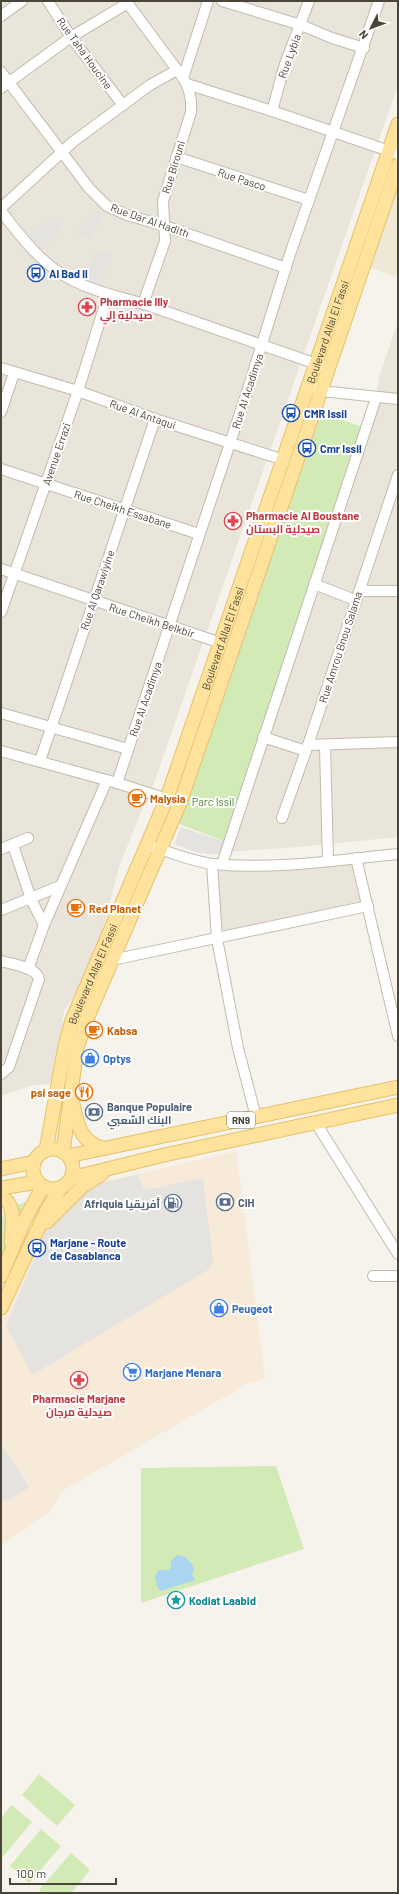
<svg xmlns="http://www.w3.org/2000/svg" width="399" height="1894" font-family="Barlow,Cairo,sans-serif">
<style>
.residential{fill:#eae5da}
.commercial{fill:#f7ead8}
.education{fill:#efe8d6}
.green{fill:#d2eab5}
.parking{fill:#e5e3e0}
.water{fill:#a9d4f2}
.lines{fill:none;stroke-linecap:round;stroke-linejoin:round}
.minor-casing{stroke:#c2bbae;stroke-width:12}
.major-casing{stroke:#e6c16a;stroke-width:15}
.minor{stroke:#fff;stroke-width:10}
.major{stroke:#ffe39c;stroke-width:13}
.labels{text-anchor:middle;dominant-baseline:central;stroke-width:4;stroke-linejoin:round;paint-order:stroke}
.shield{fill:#fff;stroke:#817c74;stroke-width:1}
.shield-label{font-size:10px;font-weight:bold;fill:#4b4439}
.street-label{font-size:11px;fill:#4b4439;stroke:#fff}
.transit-label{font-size:11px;font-weight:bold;fill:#164399;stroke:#fff;text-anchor:start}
.health-label{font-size:11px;font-weight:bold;fill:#be3a42;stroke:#fff;text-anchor:start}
.food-label{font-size:11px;font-weight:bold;fill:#c56008;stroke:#fff;text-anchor:start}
.park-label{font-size:11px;fill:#4a7f2a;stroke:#fff}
.shop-label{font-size:11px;font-weight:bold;fill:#366cbe;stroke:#fff;text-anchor:start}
.service-label{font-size:11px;font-weight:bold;fill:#4e5e75;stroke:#fff;text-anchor:start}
.culture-label{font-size:11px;font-weight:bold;fill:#0d838f;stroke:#fff;text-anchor:start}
</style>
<rect width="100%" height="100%" fill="#f6f3ec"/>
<g class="residential">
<polygon points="1,1 398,1 398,85 148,800 142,810 120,864 94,965 64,1011 55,1083 30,1086 1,1096"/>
<polygon points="398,322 398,837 299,847 225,852 376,398 379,377"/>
<polygon points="212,864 358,865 368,906 217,939"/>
</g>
<polygon class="commercial" points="236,1151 265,1378 247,1384 62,1491 50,1511 1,1546 1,1211 72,1189"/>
<polygon class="education" points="398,187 398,278 371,268"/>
<g class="green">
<polygon points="321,413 363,427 226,842 177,823"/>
<polygon points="27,1201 1,1263 1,1222 6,1210"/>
<polygon points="276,1466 304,1549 141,1603 141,1468"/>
<polygon points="39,1774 75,1805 57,1826 22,1795"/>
<polygon points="12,1805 32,1822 1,1859 1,1818"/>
<polygon points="41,1829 61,1846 29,1883 10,1866"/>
<polygon points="71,1853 90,1870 71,1893 42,1893 39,1890"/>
</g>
<g class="parking">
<polygon points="98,210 106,212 89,240 76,231"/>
<polygon points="56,216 63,227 39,252 24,237"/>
<polygon points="99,250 112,254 98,286 82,280"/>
<polygon points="181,827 228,843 225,855 198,853 174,844"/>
<polygon points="137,1175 145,1190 203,1178 213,1261 208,1270 32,1375 6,1326 44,1235 72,1189"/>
<polygon points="1,1443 29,1487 8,1501 1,1499"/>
</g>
<path class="water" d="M 177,1555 C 186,1556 191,1561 194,1569 L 192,1574 L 195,1580 L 160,1591 L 156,1584 L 158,1583 L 155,1580 L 155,1576 L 159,1570 L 169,1570 L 171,1566 L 171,1561 Z"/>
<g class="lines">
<defs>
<g id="minor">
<polyline points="48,1 71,37 123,105"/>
<path d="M 126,1 L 183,78 C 190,89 192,100 191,112 L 163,201 L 165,241 L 143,304"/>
<polyline points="222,1 301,25 332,38 364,48"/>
<polyline points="1,16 22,1"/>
<polyline points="1,72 89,188 107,206 127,215 165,226 286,268"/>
<polyline points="183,78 208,1"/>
<polyline points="187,84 272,111 398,154"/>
<polyline points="1,88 71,37 128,3"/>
<polyline points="272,111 285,64 309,1"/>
<polyline points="176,157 309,200"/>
<polyline points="1,208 74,141 150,85 177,70"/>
<path d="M 1,211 C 21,237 42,265 72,280 C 97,293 122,297 147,305 C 207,326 267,347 328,368"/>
<polyline points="1,368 78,391 155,419 284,460"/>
<polyline points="315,388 321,391 398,399"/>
<polyline points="1,412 14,373"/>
<polyline points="1,469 199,534"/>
<polyline points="1,569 221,643"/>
<polyline points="314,584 355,600"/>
<polyline points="359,591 398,591"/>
<polyline points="1,612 78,391 108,295"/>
<polyline points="1,713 128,749"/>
<polyline points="263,737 306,751"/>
<polyline points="308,745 398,742"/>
<polyline points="325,746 328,861"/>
<polyline points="1,751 117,783 180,803"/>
<polyline points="40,761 155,419"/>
<polyline points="117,783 247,392 290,254 379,1"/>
<polyline points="282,818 308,745 398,475"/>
<polyline points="13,845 31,899 44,925"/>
<path d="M 155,848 C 174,853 194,862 214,864 C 275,870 337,860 398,854"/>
<polyline points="1,849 28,838"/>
<polyline points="356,858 398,1036"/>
<polyline points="212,864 217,939 238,1048 256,1117"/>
<polyline points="222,864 376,398"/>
<polyline points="1,910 60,886"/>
<polyline points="112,960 368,906"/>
<path d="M 1,961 C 11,964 37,967 39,979 L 9,1067 L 1,1074"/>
<polyline points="28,969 44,925 107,780"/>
<polyline points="316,1123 398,1254"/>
<polyline points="373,1276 398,1276"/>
</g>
<g id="major">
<path d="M 73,1104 C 77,1124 81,1143 103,1148"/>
<circle cx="53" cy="1169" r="20"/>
<path id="s1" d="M 46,1150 L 65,1046 L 72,1020 L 167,798 L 398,124"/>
<polyline points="63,1152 77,1048 86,1021 180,803 398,165"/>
<polyline points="68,1156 398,1087"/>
<polyline points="1,1169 34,1162"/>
<polyline points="71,1178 164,1155 398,1105"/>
<polyline points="1,1188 38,1182"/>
<path d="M 1,1197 C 17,1203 12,1229 11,1242"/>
<polyline points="47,1222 83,1186 102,1174"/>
<polyline points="1,1276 24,1221 43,1186"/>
<polyline points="1,1308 47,1210 61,1187"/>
</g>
</defs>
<use href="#minor" class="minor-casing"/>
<use href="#major" class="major-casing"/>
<use href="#minor" class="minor"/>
<use href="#major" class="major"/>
</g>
<defs>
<symbol id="bus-ring" viewBox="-11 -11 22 22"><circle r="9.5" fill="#fff" stroke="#1a4fb4" stroke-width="1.5"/><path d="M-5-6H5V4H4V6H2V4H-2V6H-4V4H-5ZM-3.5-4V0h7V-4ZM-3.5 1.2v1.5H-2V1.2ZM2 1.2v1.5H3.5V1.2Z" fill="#1a4fb4"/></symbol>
<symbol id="pharmacy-ring" viewBox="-11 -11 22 22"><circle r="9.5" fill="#fff" stroke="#e0444e" stroke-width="1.5"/><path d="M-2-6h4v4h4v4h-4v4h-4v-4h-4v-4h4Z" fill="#e0444e"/></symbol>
<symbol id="cafe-ring" viewBox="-11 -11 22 22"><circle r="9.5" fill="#fff" stroke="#e8710a" stroke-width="1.5"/><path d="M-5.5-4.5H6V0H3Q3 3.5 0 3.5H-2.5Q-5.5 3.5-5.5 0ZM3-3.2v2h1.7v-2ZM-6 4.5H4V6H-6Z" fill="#e8710a"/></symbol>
<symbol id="shop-ring" viewBox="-11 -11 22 22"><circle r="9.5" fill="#fff" stroke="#3f7fe0" stroke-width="1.5"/><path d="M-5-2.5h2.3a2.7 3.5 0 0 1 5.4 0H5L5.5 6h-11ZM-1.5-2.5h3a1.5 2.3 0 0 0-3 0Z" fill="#3f7fe0"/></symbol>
<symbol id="restaurant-ring" viewBox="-11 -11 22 22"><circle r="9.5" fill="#fff" stroke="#e8710a" stroke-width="1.5"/><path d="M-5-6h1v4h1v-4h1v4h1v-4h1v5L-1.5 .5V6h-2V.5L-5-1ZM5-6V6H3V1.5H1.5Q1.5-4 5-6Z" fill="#e8710a"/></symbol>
<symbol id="bank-ring" viewBox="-11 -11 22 22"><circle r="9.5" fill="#fff" stroke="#5c6f8a" stroke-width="1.5"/><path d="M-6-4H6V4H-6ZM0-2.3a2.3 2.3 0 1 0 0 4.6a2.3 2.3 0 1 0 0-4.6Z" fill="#5c6f8a"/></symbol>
<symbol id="fuel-ring" viewBox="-11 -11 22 22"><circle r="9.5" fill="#fff" stroke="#5c6f8a" stroke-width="1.5"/><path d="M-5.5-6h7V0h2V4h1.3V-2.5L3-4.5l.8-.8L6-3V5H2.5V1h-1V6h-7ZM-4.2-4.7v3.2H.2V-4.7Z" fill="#5c6f8a"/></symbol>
<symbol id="supermarket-ring" viewBox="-11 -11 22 22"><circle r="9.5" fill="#fff" stroke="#3f7fe0" stroke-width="1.5"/><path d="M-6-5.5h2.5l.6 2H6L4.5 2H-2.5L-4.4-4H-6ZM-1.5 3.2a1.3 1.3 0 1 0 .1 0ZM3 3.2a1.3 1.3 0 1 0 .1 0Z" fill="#3f7fe0"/></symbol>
<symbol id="sight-ring" viewBox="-11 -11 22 22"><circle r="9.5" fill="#fff" stroke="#0f9aa8" stroke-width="1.5"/><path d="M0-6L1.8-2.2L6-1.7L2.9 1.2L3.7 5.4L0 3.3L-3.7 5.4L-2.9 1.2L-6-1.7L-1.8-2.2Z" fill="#0f9aa8"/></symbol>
</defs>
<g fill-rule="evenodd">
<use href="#bus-ring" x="26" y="263" width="20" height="20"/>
<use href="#pharmacy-ring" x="77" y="297" width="20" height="20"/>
<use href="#bus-ring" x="281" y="403" width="20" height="20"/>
<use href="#bus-ring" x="297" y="438" width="20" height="20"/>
<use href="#pharmacy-ring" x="223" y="511" width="20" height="20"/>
<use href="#cafe-ring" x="127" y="788" width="20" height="20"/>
<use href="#cafe-ring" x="66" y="898" width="20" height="20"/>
<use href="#cafe-ring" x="84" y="1020" width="20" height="20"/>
<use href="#shop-ring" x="80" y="1048" width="20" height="20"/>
<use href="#restaurant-ring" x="74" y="1082" width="20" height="20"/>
<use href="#bank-ring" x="84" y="1102" width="20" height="20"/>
<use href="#bank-ring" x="215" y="1192" width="20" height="20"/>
<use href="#fuel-ring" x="163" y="1193" width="20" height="20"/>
<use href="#bus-ring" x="27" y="1238" width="20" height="20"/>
<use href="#shop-ring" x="209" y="1298" width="20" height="20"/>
<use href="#supermarket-ring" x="122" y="1362" width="20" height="20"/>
<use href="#pharmacy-ring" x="69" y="1370" width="20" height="20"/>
<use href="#sight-ring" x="166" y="1590" width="20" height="20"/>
</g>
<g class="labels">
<rect class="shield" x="227" y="1112" width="28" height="16" rx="3"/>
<g class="shield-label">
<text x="241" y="1120">RN9</text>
</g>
<g class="street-label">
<text transform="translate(85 53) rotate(54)">Rue Taha Houcine</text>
<text transform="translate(289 56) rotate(-70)">Rue Lybia</text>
<text transform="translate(173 167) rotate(-73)">Rue Birouni</text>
<text transform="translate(242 179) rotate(18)">Rue Pasco</text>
<text transform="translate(150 220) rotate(19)">Rue Dar Al Hadith</text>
<text stroke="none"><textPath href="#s1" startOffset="867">Boulevard Allal El Fassi</textPath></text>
<text transform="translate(247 391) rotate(-72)">Rue Al Acadimya</text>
<text transform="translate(143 414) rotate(19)">Rue Al Antaqui</text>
<text transform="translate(56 454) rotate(-71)">Avenue Errazi</text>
<text transform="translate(123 509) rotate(18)">Rue Cheikh Essabane</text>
<text transform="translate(97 590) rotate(-71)">Rue Al Qarawiyine</text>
<text transform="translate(152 620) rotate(18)">Rue Cheikh Belkbir</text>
<text stroke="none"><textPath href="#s1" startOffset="543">Boulevard Allal El Fassi</textPath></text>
<text transform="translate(340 647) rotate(-72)">Rue Amrou Bnou Salama</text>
<text transform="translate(145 699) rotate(-71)">Rue Al Acadimya</text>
<text stroke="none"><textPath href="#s1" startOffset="183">Boulevard Allal El Fassi</textPath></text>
</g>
<g class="transit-label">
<text x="49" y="273">Al Bad ll</text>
<text x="304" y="413">CMR Issil</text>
<text x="320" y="448">Cmr Issil</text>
<text x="50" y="1242">Marjane - Route<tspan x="50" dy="13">de Casablanca</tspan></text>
</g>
<g class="health-label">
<text x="100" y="301">Pharmacie Illy<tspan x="100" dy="13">صيدلية إلي</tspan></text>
<text x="246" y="515">Pharmacie Al Boustane<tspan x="246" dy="13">صيدلية البستان</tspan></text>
<text x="79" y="1398" text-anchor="middle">Pharmacie Marjane<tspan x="79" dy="13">صيدلية مرجان</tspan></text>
</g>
<g class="food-label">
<text x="150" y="798">Malysia</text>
<text x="89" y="908">Red Planet</text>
<text x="107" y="1030">Kabsa</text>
<text x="71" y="1092" text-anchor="end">psi sage</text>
</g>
<g class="park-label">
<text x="213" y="801">Parc Issil</text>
</g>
<g class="shop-label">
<text x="103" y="1058">Optys</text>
<text x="232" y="1308">Peugeot</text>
<text x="145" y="1372">Marjane Menara</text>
</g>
<g class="service-label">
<text x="107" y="1106">Banque Populaire<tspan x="107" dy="13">البنك الشعبي</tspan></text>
<text x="238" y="1202">CIH</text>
<text x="160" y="1203" text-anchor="end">Afriquia أفريقيا</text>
</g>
<g class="culture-label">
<text x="189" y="1600">Kodiat Laabid</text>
</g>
</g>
<rect width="399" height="1894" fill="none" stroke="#4b4439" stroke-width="4"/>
<g transform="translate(371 28) rotate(228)" stroke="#ffffff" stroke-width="3" paint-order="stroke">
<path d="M0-3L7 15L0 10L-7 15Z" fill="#4b4439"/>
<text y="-6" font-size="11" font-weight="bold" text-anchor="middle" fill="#4b4439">N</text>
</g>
<path d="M10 1878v6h106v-6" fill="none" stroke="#4b4439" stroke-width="2"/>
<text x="16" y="1878" font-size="12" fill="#4b4439" stroke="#ffffff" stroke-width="3" paint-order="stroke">100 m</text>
</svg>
